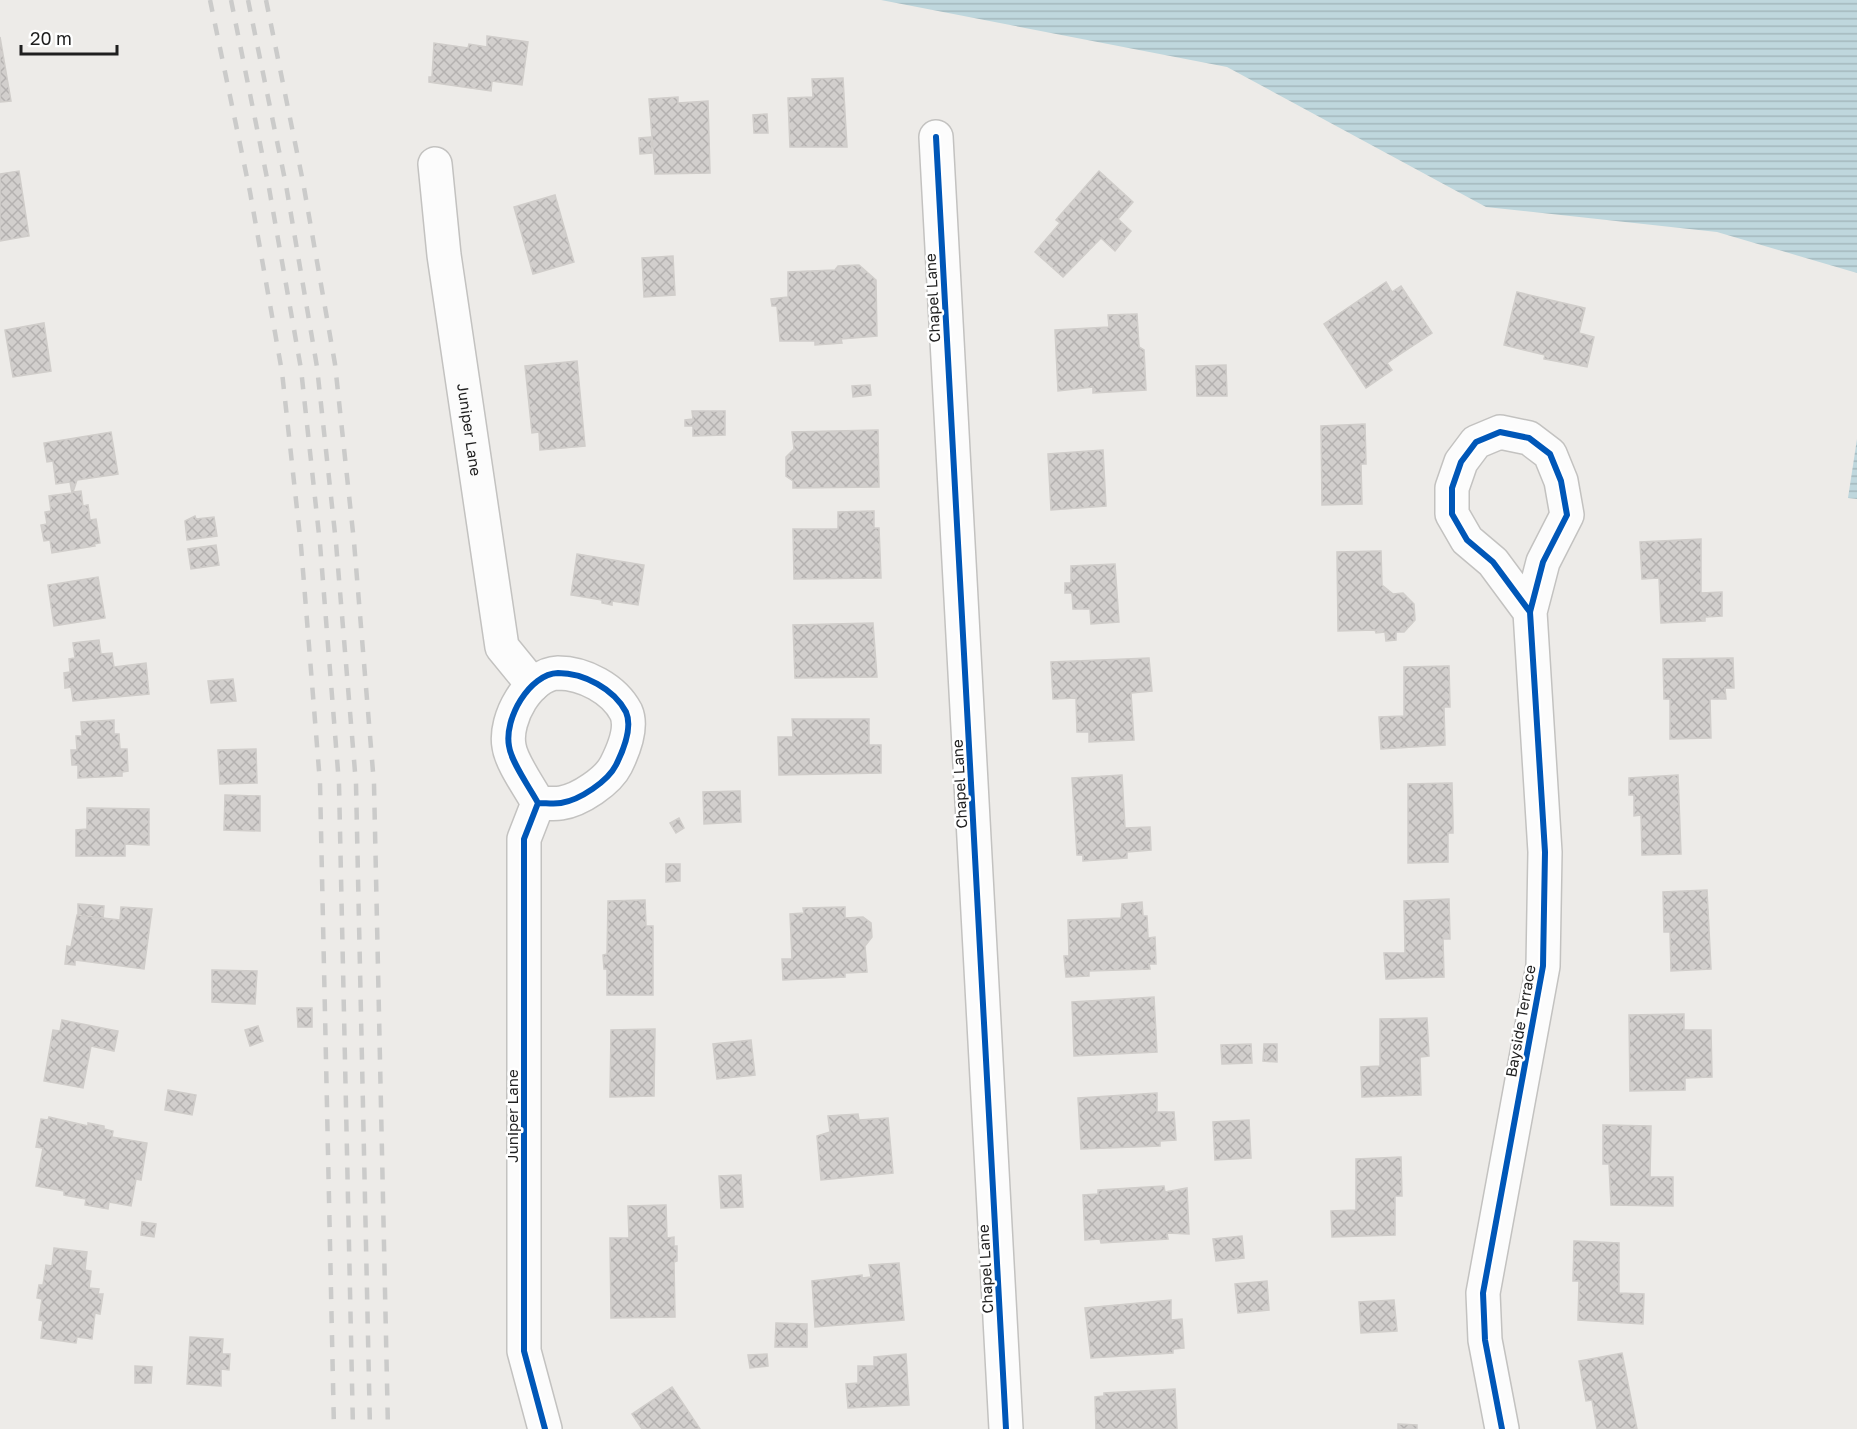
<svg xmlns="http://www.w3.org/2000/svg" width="1857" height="1429" font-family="'Golos Text',sans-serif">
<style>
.water{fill:url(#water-rules)}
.building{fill:url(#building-cross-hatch);stroke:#d0cdca;stroke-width:1.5}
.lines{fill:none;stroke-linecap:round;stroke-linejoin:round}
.minor-casing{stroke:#c3c2c0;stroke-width:36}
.minor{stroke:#fcfcfc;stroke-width:33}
.rail{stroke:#cbcbca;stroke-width:4.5;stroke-dasharray:12 12;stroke-linecap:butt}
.cycleway-casing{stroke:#fff;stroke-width:10}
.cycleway{stroke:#0057b8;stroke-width:6}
.labels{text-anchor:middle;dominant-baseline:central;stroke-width:5;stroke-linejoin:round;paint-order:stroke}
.street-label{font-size:15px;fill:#1f1f1f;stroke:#fff}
</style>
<defs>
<pattern id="water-rules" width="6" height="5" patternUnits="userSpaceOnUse" patternTransform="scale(1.5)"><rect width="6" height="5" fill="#bfd7dd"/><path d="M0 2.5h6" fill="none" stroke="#a4b8bd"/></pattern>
<pattern id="building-cross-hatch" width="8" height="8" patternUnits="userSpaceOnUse" patternTransform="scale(1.5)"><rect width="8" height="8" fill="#d2cfcd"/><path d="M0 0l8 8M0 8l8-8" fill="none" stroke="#b4b1b0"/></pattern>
</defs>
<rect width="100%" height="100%" fill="#edebe8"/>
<g class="water">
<polygon points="881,0 1857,0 1857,273 1717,232 1486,207 1227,67"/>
<polygon points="1857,439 1857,499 1848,498"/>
</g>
<g class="building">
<polygon points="487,36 528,42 522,85 492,81 491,91 429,82 429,77 432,77 434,43 468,48 469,44 487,47"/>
<polygon points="0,37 11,101 0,102"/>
<polygon points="843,78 847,147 790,147 788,98 813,97 812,79"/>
<polygon points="678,97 678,103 708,101 710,173 655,174 649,99"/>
<polygon points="767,114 768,133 754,133 753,115"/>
<polygon points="651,137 652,153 640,154 639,138"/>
<polygon points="19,171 29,236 0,241 0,174"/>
<polygon points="1099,171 1133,202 1118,219 1131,231 1115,251 1101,238 1063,277 1035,252 1060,223 1056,220"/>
<polygon points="555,195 574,262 533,274 514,207"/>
<polygon points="673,256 675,295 644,297 642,258"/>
<polygon points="859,265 876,280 877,336 841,339 842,343 815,345 815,341 780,341 777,306 772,306 771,299 788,297 788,272 835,270 838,266"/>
<polygon points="1386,282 1392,292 1401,286 1432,333 1387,363 1392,370 1366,388 1324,324"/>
<polygon points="1517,292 1585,308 1579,333 1594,337 1587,367 1544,359 1545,355 1504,345"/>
<polygon points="1137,314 1139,347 1144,350 1146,390 1093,393 1093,387 1058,391 1055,330 1109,327 1108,315"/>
<polygon points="44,323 51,371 13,377 5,330"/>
<polygon points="577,361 585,446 540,450 539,432 532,433 525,366"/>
<polygon points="1226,365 1227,396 1197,396 1196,366"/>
<polygon points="870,385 871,395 853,397 852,386"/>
<polygon points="692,411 725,411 725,435 693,436 693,426 685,426 685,420 693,419"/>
<polygon points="1365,424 1366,464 1361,464 1362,504 1322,505 1321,426"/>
<polygon points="878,430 879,487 793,488 793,481 786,476 786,457 794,449 792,432"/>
<polygon points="111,432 118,474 77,480 73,492 81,491 83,506 88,505 90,520 96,519 100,543 94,544 95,546 52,553 50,540 44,541 41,525 47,524 45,512 51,511 49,496 72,493 70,482 56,484 53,461 47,462 44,443"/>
<polygon points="1103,450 1106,506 1051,510 1048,454"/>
<polygon points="874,511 874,528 879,528 881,578 794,579 793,529 838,529 838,512"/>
<polygon points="195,516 196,519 214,517 217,536 187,540 185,521"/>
<polygon points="1701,539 1701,593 1722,592 1722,616 1705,617 1705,621 1661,623 1659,578 1642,579 1640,542"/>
<polygon points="216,545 219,565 191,569 188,549"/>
<polygon points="1381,551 1382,585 1393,594 1403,593 1414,604 1415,620 1404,632 1396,632 1396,640 1386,641 1385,632 1376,633 1375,630 1338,631 1337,552"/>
<polygon points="577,554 644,565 638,605 612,601 612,605 602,603 602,600 571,595"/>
<polygon points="1115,564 1119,622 1091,624 1090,609 1073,609 1072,593 1065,593 1065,583 1071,583 1071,566"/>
<polygon points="98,577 105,618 54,626 48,585"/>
<polygon points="873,623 877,677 795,678 793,625"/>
<polygon points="99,640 101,654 112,653 114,667 146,663 149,694 73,701 71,687 65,688 64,673 70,672 69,659 75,658 73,643"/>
<polygon points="1149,658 1152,691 1131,693 1134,740 1089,742 1089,732 1077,732 1076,698 1053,699 1051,662"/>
<polygon points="1733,658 1734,688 1725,688 1726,699 1710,699 1711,738 1670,739 1670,699 1664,699 1663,659"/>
<polygon points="1449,666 1450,707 1444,707 1445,745 1381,749 1379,717 1404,716 1404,667"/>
<polygon points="233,679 236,701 211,703 208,681"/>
<polygon points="792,719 869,719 869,745 881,745 881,773 779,775 778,737 793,737"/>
<polygon points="114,720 114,734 119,734 120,749 127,749 128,771 122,772 122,776 78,778 78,765 72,765 71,750 77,750 76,736 82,736 81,722"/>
<polygon points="256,749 257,783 220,784 218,750"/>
<polygon points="1122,775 1125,828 1150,827 1151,850 1127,852 1127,858 1083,861 1083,855 1077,855 1072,778"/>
<polygon points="1678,775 1681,854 1642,855 1641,815 1634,816 1634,795 1629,795 1629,778"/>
<polygon points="1452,783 1453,823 1453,833 1448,833 1448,862 1408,863 1408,784"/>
<polygon points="740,791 741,822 704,824 703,792"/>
<polygon points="225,795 260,796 260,831 224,830"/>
<polygon points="87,808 149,809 149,845 125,844 125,856 76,856 76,830 87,829"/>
<polygon points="679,818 684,828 676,833 670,823"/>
<polygon points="666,864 680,864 680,881 666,882"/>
<polygon points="1707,890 1711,969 1671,971 1670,932 1664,932 1663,892"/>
<polygon points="1449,899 1450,939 1443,939 1444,977 1386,979 1384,953 1405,953 1404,901"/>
<polygon points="645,900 646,926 653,926 653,995 607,995 607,969 604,969 603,955 607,954 608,901"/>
<polygon points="1142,902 1143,916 1147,916 1148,938 1155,937 1156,964 1149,964 1150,969 1089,971 1089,976 1066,977 1064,956 1069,956 1068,920 1121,918 1122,904"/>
<polygon points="78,904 104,906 103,919 78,915"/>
<polygon points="121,907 152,909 144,969 75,960 75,965 65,964 67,946 71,947 77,915 120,920"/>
<polygon points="845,907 845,918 863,917 871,923 872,937 865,946 867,972 845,973 845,977 783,980 782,959 792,959 790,914 804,913 803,908"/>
<polygon points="212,970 257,971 255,1004 212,1002"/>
<polygon points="1154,997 1157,1052 1074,1056 1072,1002"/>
<polygon points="297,1008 312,1008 312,1027 298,1027"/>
<polygon points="1684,1014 1684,1030 1711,1030 1712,1077 1685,1078 1685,1090 1630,1091 1629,1015"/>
<polygon points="1427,1018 1429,1056 1420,1057 1421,1095 1362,1097 1361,1067 1380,1066 1380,1019"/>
<polygon points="62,1020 118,1031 114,1051 91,1046 83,1088 44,1081 53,1030 60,1031"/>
<polygon points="258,1026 263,1041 250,1046 245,1030"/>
<polygon points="655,1029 654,1096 610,1097 611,1030"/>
<polygon points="751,1040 755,1075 717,1079 713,1044"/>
<polygon points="1251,1044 1252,1063 1222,1064 1221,1045"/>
<polygon points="1264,1044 1277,1044 1277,1062 1263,1061"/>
<polygon points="168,1090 196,1095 192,1115 165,1110"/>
<polygon points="1157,1093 1157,1112 1174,1112 1176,1140 1160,1141 1160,1146 1081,1149 1078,1098"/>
<polygon points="858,1114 859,1120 888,1118 893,1173 821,1180 817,1136 830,1132 828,1116"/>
<polygon points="49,1117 88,1126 88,1123 104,1126 104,1129 113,1131 112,1137 147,1143 141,1180 136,1179 131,1206 109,1202 108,1209 85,1205 86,1199 64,1195 64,1191 36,1186 43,1148 36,1147 41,1119 48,1120"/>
<polygon points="1249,1120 1251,1158 1215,1160 1213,1122"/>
<polygon points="1603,1125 1651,1126 1650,1177 1673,1177 1673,1206 1611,1205 1609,1164 1603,1164"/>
<polygon points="1401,1157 1402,1196 1395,1196 1395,1235 1332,1237 1331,1211 1356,1210 1356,1159"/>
<polygon points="741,1175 743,1207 721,1208 719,1176"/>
<polygon points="1164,1186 1165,1192 1187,1188 1189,1234 1167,1233 1168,1239 1101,1243 1100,1239 1085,1240 1083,1195 1098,1194 1098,1190"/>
<polygon points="666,1205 667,1238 674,1237 674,1246 677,1246 677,1261 674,1262 675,1317 611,1318 610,1238 629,1238 628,1206"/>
<polygon points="142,1222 156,1224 154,1237 141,1235"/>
<polygon points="1242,1236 1244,1258 1216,1261 1213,1239"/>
<polygon points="1574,1241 1619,1243 1619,1293 1644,1294 1643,1324 1578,1320 1579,1281 1573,1281"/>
<polygon points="54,1248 87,1252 85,1270 91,1271 89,1288 99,1289 98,1294 103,1294 100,1314 95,1313 92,1339 77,1337 76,1343 41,1338 43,1321 39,1320 42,1299 37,1298 39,1285 43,1285 46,1265 52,1266"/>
<polygon points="899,1263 904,1320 815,1327 812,1281 862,1275 862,1278 871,1277 869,1265"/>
<polygon points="1267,1281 1269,1310 1238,1313 1235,1284"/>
<polygon points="1171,1300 1171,1320 1182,1319 1184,1348 1173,1349 1173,1353 1091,1358 1085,1308"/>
<polygon points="1394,1300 1397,1331 1361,1333 1359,1302"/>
<polygon points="776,1323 807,1324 807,1347 775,1347"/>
<polygon points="190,1337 223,1339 222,1354 230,1354 229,1370 221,1369 221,1386 187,1384"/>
<polygon points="1622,1353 1637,1429 1597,1429 1592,1400 1586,1401 1579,1361"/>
<polygon points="767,1354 768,1366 750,1368 748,1355"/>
<polygon points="906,1354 909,1405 848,1408 846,1384 858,1383 858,1366 874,1366 874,1357"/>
<polygon points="135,1366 152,1367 151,1383 135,1383"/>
<polygon points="672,1387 700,1429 642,1429 632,1414"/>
<polygon points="1175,1389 1177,1429 1096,1429 1095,1397 1104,1396 1104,1393"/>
<polygon points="1398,1424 1417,1425 1417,1429 1398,1429"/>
</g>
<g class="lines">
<defs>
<g id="minor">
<polyline points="936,137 1006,1429"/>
<path id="s1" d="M 435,164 L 444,255 L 502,647 L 533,685"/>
<path d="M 538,803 C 546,803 554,804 561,803 C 580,800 608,781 616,765 C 623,751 633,728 626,712 C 614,689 584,673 558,673 C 529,674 504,719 509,746 C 511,762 530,788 538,803 L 524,839 L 524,1351 L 545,1429"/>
<polyline points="1502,1429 1485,1340 1483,1293 1543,966 1545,852 1530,612 1543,562 1567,515 1561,481 1550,454 1529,438 1500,432 1476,442 1461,462 1452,488 1452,514 1467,540 1493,562 1530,612"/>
</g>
</defs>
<use href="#minor" class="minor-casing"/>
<use href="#minor" class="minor"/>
<g class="rail">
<polyline points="210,0 250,192 282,372 301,546 320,783 334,1429"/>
<polyline points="231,0 269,188 301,369 320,544 339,784 353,1429"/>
<polyline points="248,0 286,185 317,367 336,543 356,784 370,1429"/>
<polyline points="266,0 303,182 335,364 354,542 374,784 388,1429"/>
</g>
<defs>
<g id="cycleway">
<polyline points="936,137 1006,1429"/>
<path d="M 538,803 C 546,803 554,804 561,803 C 580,800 608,781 616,765 C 623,751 633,728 626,712 C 614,689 584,673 558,673 C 529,674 504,719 509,746 C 511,762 530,788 538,803 L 524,839 L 524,1351 L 545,1429"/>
<polyline points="1502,1429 1485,1340 1483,1293 1543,966 1545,852 1530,612 1543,562 1567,515 1561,481 1550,454 1529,438 1500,432 1476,442 1461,462 1452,488 1452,514 1467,540 1493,562 1530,612"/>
</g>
</defs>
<use href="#cycleway" class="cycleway-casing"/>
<use href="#cycleway" class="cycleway"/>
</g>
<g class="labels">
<g class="street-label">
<text transform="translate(932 298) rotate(-93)">Chapel Lane</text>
<text stroke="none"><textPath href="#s1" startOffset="268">Juniper Lane</textPath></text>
<text transform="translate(959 784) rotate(-93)">Chapel Lane</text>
<text transform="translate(1520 1021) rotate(-80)">Bayside Terrace</text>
<text transform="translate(512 1116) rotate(-90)">Juniper Lane</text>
<text transform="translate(985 1269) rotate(-93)">Chapel Lane</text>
</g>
</g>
<path d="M21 45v9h96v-9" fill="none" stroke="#1f1f1f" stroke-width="3"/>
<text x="30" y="45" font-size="18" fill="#1f1f1f" stroke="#ffffff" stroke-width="4.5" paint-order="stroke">20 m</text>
</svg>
